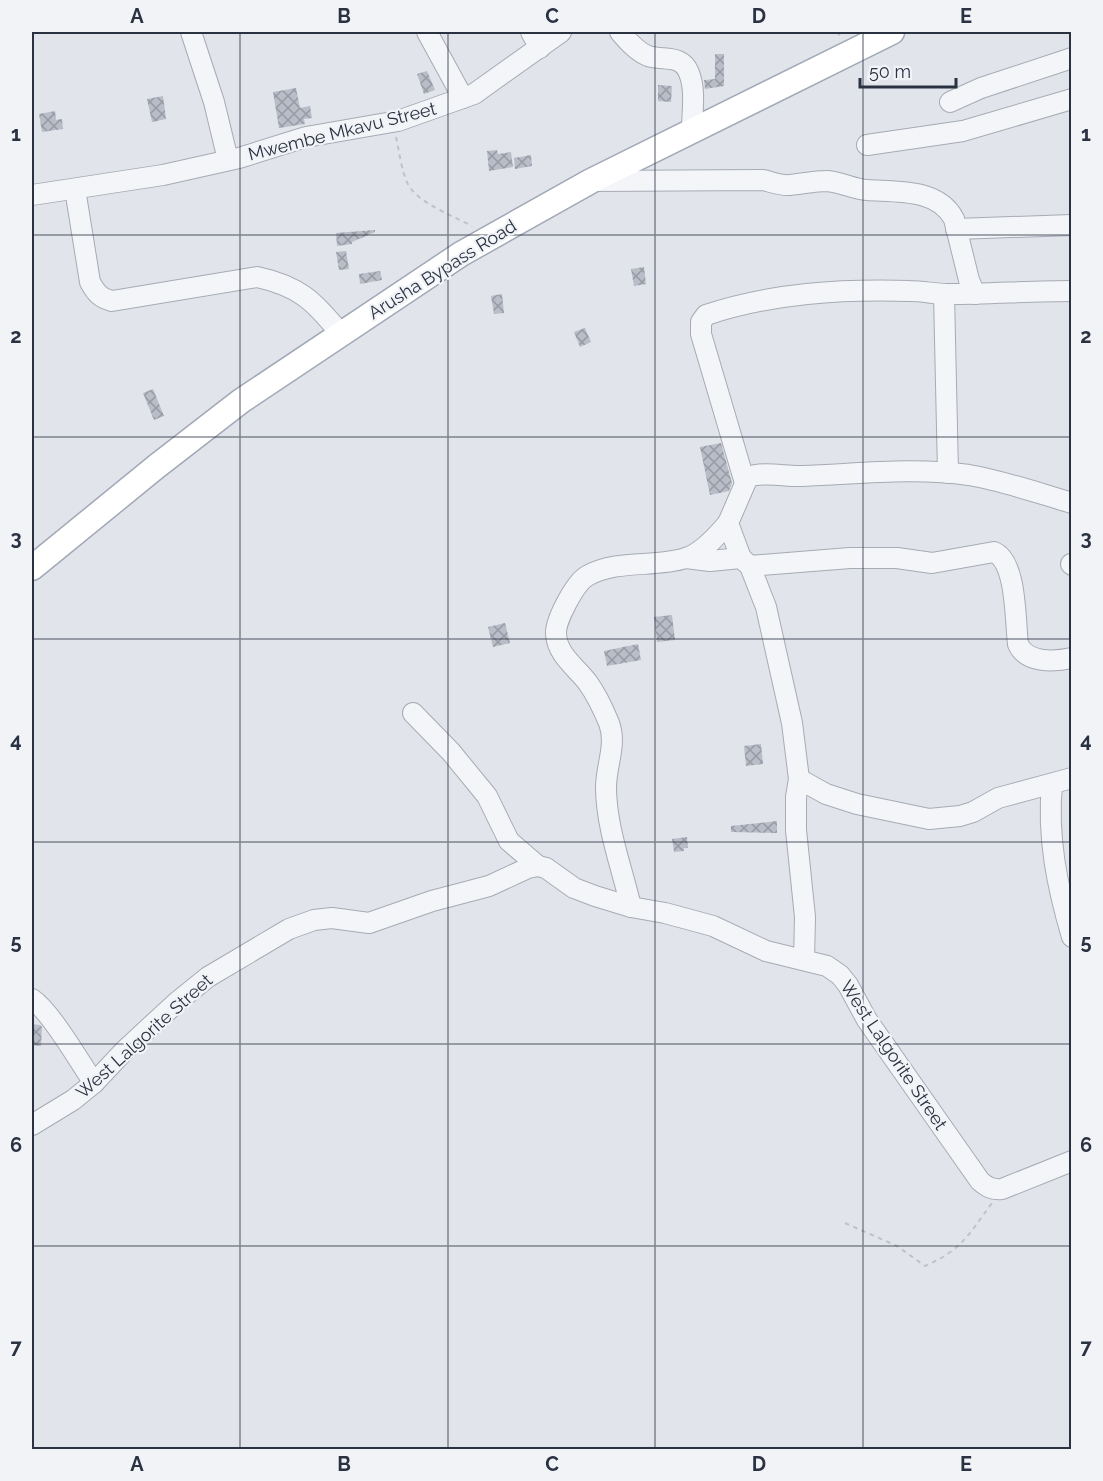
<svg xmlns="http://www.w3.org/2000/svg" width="1103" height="1481" font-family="Raleway,sans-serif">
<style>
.building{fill:url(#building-cross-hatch)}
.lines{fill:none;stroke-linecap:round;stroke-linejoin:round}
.minor-casing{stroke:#a6abb4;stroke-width:22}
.major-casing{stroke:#a1a8b6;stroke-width:27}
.path{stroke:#bfc2c9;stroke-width:2;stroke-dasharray:4.5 4.5;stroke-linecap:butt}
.minor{stroke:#f4f5f8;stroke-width:20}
.major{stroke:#fff;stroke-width:24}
.grid{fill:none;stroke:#2a3242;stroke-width:1.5;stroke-opacity:0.55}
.labels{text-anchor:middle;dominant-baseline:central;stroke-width:4.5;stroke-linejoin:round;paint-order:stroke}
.street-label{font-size:18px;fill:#2a3242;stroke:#f1f3f7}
.neatline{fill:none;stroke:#2a3242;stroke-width:2}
.grid-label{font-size:20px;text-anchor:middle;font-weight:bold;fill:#2a3242}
</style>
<defs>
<pattern id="building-cross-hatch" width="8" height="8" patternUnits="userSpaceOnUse" patternTransform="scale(1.5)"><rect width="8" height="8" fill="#b9bdc7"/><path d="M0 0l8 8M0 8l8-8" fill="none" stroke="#979aa3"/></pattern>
</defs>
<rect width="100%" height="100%" fill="#e1e4ea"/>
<g class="building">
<polygon points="715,54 724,54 724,86 705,89 704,80 715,79"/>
<polygon points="427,71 435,90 424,94 417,74"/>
<polygon points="658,85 672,86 671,102 658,101"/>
<polygon points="296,88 300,108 310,106 312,118 304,119 305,124 279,128 273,92"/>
<polygon points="163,96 166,119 152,122 147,99"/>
<polygon points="55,111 56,120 62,119 63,129 42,132 39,114"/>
<polygon points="497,150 498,154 511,152 513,167 489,171 487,151"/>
<polygon points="531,155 532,166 515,169 514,158"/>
<polygon points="375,230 375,232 352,242 352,244 337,246 336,233"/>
<polygon points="346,251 349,269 339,270 336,252"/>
<polygon points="644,267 646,284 634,286 631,269"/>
<polygon points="380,271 382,280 360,284 359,274"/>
<polygon points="502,294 504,313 494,314 491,296"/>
<polygon points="585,328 591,342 580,347 574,332"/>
<polygon points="153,389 164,416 154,420 143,393"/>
<polygon points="721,443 732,483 729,491 710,495 700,447"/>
<polygon points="672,615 675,640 657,642 654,617"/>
<polygon points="505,623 510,643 493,647 488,627"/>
<polygon points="638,644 641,660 607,666 604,651"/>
<polygon points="761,744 763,764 746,766 744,746"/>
<polygon points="777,821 777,833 731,832 731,826"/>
<polygon points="687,837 688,848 684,848 684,851 674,852 672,839"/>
<polygon points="32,1024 40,1025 42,1027 41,1046 32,1045"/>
</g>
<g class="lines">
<defs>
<g id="minor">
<polyline points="191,32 214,102 228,160"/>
<polyline points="427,32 463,98"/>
<polyline points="531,32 540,48"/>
<path d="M 620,32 C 627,40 637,52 648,56 C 664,61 682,54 689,73 C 696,90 692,112 692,129"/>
<polyline points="950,102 981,88 1072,58"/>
<polyline points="867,145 963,131 1072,99"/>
<path d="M 593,181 L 763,180 C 772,182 781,186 790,185 C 802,184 814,181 827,181 C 841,182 853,189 867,190 C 896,192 938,188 954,219 L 969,280 L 975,294"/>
<path d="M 75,189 L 90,282 C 96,293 100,298 112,301 L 257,277 C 299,286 314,301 340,333"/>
<polyline points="32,195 163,175 239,158 306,137 398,121 474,94 561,32"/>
<polyline points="956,229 1072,225"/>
<polyline points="944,294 948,473"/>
<path d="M 745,483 L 701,334 L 701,322 L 706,315 C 772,293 841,289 910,291 C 923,291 935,294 947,294 C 989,294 1030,291 1072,291"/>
<polyline points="686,558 710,561 741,558"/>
<polyline points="1071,564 1072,565"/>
<path d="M 750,566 L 850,558 L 897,558 L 932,563 L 994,552 C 1017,562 1015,621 1018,644 C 1026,663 1053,662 1072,658"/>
<polyline points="413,713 451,752 487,796 509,841 538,866"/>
<polyline points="799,779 826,794 857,804 929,819 960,816 973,812 998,798 1072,778"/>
<path d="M 1052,784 C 1047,837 1057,886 1072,937"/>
<path d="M 631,907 C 622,868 606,827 606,787 C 606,766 617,744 609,723 C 604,711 596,694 588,683 C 577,668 557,655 556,634 C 555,621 575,583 587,576 C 617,559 654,568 686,558 C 702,553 717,536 728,523"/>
<path d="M 804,960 L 805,917 L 796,830 L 796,797 L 799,779 L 792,723 L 766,607 L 750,566 L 741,558 L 728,523 L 748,477 C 764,471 786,477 803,476 C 858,474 914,467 969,475 C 1004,481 1038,493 1072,503"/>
<path d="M 32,999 C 51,1012 79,1061 94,1083"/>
<path d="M 32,1125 L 73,1100 L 94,1083 L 125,1050 L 177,1002 L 208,977 L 289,929 L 314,920 L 332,918 L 369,923 L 432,901 L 489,886 L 528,868 L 538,866 L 546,868 L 574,888 L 595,896 L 631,907 L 665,913 L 713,926 L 766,951 L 827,966 L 840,975 L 848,985 L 867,1020 L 980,1181 C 987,1187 992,1190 1002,1189 L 1072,1161"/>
</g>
<polyline id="major" points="32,568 157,466 241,401 461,254 591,181 892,32"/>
</defs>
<use href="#minor" class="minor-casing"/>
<use href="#major" class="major-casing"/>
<g class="path">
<polyline points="837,32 842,38"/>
<path d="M 396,137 C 399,150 402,175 409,186 C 419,203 455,217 472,226"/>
<path d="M 845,1223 L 897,1246 L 925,1266 C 962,1250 969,1234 992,1203"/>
</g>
<use href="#minor" class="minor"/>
<use href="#major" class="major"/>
</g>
<path class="grid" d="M 240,32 L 240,1450M 448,32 L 448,1450M 655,32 L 655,1450M 863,32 L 863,1450M 32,235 L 1072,235M 32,437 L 1072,437M 32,639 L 1072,639M 32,842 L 1072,842M 32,1044 L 1072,1044M 32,1246 L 1072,1246"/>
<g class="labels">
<g class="street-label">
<text transform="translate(342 131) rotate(-14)">Mwembe Mkavu Street</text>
<text transform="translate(442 269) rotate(-32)">Arusha Bypass Road</text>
<text transform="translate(144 1036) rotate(-42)">West Lalgorite Street</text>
<text transform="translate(894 1055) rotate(56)">West Lalgorite Street</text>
</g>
</g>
<rect width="1103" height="1481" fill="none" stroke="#f1f3f7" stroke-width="66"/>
<path d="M860 78v9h96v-9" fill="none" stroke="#2a3242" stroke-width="3"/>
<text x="869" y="78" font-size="18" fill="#2a3242" stroke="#f1f3f7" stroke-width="4.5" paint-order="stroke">50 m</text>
<rect x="33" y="33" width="1037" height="1415" class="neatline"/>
<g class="grid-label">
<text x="137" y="23">A</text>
<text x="344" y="23">B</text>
<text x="552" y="23">C</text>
<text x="759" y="23">D</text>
<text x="966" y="23">E</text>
<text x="16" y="141">1</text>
<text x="1086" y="141">1</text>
<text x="16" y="343">2</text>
<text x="1086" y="343">2</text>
<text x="16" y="545">3</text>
<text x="1086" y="545">3</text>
<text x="16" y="747">4</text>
<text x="1086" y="747">4</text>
<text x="16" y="949">5</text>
<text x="1086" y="949">5</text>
<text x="16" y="1152">6</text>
<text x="1086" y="1152">6</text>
<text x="16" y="1354">7</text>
<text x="1086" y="1354">7</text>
<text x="137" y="1471">A</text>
<text x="344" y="1471">B</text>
<text x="552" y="1471">C</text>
<text x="759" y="1471">D</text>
<text x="966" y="1471">E</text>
</g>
</svg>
